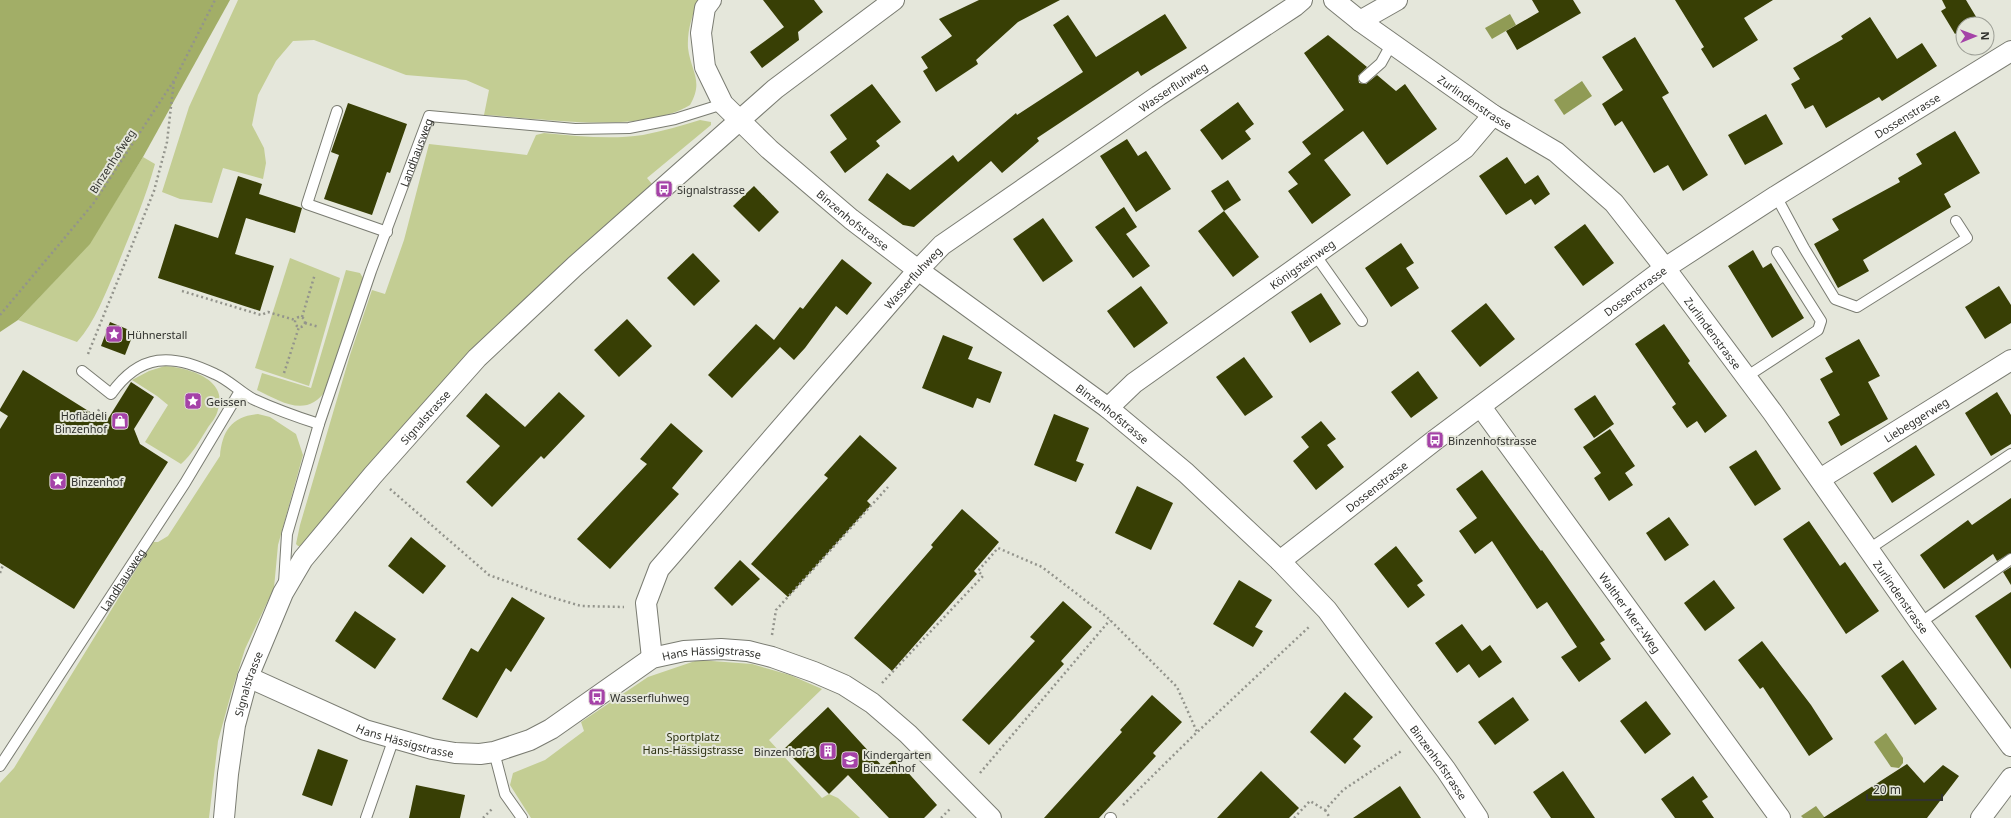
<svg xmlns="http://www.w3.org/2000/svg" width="2011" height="818" font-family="'Noto Sans',sans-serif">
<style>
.green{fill:#c3cd93}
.forest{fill:#a2ae67}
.water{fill:#909b55}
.building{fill:#383f05}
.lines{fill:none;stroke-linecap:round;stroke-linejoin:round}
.lane-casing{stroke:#7a7c72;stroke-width:12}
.street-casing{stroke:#7a7c72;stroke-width:22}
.path{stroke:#93948c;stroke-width:2.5;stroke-dasharray:2 3;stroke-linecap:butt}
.lane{stroke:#fff;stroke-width:10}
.street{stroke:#fff;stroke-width:20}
.labels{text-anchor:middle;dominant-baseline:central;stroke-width:4;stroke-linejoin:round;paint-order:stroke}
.street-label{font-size:11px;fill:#31322e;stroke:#e5e7db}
.poi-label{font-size:11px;fill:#31322e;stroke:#e5e7db;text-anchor:start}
.park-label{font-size:11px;fill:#2a2f0f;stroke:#e5e7db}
</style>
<rect width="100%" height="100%" fill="#e5e7db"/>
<g class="green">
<path d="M 238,0 L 699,0 C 692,15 687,31 688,48 C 691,72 704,81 690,105 C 639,135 542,118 484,115 L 489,90 L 466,80 L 406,75 L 314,40 L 293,41 L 276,61 L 258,95 L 252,125 L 264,148 L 266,163 L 263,179 L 223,168 L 212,203 L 180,199 L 162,192 L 189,107 Z"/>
<path d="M 700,120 L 711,122 L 711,125 L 647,178 L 652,184 C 526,296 406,413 302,546 L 298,546 L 296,544 L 300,525 L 350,355 L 372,290 L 385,294 L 404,240 L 429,144 L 527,155 L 536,135 L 544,133 C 577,136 611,140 643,135 C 663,131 681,126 700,120 Z"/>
<path d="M 143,157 L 155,164 C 145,200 130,234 116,269 C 105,294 95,322 77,342 L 18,320 L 89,244 Z"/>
<polygon points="290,258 340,278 309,386 255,368"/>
<path d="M 346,270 L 360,273 L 363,278 L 327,389 C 307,419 282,402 257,390 L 262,373 L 311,388 Z"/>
<path d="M 165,366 C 190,368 231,380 217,413 C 215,419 210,424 207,429 C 199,442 192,454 181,464 L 145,442 L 168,405 L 157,396 L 132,380 L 149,371 Z"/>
<path d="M 258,414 L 270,417 L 296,434 L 303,455 L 278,545 L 274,588 L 245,649 L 231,694 L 218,741 L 209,818 L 0,818 L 0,783 L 14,768 L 153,542 L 158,542 L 168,536 L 220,456 C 222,431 232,416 258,414 Z"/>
<polygon points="698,660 752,664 790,675 822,689 769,740 822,798 829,794 838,798 860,818 531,818 510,785 513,773 545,760 584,731 581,722 648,677"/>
</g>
<polygon class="forest" points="0,0 230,0 143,157 90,244 18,320 0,332"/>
<g class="water">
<polygon points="1510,14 1516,25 1492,39 1485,28"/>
<polygon points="1582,81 1592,96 1564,115 1554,100"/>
<polygon points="1886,733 1903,758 1903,763 1899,768 1891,767 1874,742"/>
<polygon points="1816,806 1825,818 1803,818 1801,816"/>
</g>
<g class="building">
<polygon points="763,0 814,0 823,12 798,32 799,40 762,68 750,52 784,27"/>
<polygon points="979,0 1060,0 1018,22 976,60 978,64 936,92 923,71 928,68 921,57 952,36 939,19"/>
<polygon points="1532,0 1573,0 1581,13 1517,50 1506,31 1539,12"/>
<polygon points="1675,0 1773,0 1744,18 1758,40 1713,68 1701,49 1704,47"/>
<polygon points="1942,0 1966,0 1978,20 1971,24 1963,24 1963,29 1955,34 1941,11 1946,8"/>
<polygon points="1165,14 1187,48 1141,76 1138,71 1037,138 1039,141 1002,173 991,161 914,227 903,225 868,200 887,173 910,190 953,155 958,162 1016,113 1017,115 1083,72 1053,25 1068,15 1096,57"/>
<polygon points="1870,17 1897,59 1922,43 1937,66 1882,101 1879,97 1826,128 1813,105 1805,109 1791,84 1800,79 1793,68 1843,39 1841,36"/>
<polygon points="1328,35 1367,67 1358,76 1359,83 1366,84 1377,75 1396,91 1405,84 1437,129 1387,165 1363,131 1324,160 1351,195 1312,224 1288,191 1298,184 1288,172 1311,154 1302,142 1344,110 1304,53"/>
<polygon points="1635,37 1669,93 1662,97 1708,175 1683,191 1668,165 1654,173 1622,121 1615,126 1602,104 1623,90 1602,57"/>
<polygon points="872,84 901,122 876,141 880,146 845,173 830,152 847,139 830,115"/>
<polygon points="1238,102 1254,124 1245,131 1251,139 1222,160 1200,130"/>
<polygon points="348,103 407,124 390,173 387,172 372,215 324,199 339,155 331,152"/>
<polygon points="1766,114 1783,144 1745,165 1728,135"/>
<polygon points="1955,131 1980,173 1944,194 1951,207 1863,260 1869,271 1838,288 1814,244 1839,230 1832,219 1900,182 1898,178 1922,164 1916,154"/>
<polygon points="1127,139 1138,156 1146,151 1171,189 1136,212 1100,156"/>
<polygon points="1507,157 1525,184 1538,175 1550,194 1535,205 1531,199 1506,215 1479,176"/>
<polygon points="238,176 262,184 259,194 302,208 295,233 246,218 235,254 274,266 260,311 158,278 175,224 218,238"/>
<polygon points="1228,180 1241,200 1224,211 1211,191"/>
<polygon points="754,186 779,212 759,232 733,206"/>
<polygon points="1124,207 1137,227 1126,234 1150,266 1133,278 1095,227"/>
<polygon points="1224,211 1259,257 1233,277 1198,231"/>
<polygon points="1043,218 1073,261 1043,282 1013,239"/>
<polygon points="1585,224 1614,263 1583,286 1554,247"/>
<polygon points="1401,243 1414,263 1406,268 1419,288 1391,307 1365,268"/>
<polygon points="1753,250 1763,268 1771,263 1804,318 1772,338 1728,266"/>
<polygon points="693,253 720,281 694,306 667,278"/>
<polygon points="842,259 872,283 847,315 836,306 805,348 794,360 780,347 732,398 708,375 756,324 774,340 800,307 803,309"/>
<polygon points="1141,286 1168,323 1134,348 1107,311"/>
<polygon points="1999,286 2011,305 2011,323 1985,339 1965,307"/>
<polygon points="1321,293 1341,324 1310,343 1291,312"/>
<polygon points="1486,303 1515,339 1480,367 1451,331"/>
<polygon points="627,319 652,346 619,377 594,350"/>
<polygon points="110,322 134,332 125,355 101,346"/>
<polygon points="1664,324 1690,361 1688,363 1727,416 1705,433 1697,421 1687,428 1672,407 1676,404 1635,344"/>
<polygon points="943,335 973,347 968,359 1002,372 990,403 977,398 973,408 922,388"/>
<polygon points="1859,339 1880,376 1868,382 1888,419 1841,446 1828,422 1840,415 1820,379 1833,372 1825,358"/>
<polygon points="1244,357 1273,397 1245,416 1216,377"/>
<polygon points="23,370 106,422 131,382 154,397 134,429 140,444 168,462 74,609 0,563 0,429 8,416 0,411 0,409"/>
<polygon points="1418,371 1438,398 1411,418 1391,392"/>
<polygon points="559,392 585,416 544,459 541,456 492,507 466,482 500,446 466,416 486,393 525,427"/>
<polygon points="1997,392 2011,415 2011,444 1991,456 1965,413"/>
<polygon points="1595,395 1614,424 1594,438 1574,409"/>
<polygon points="1054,414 1089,428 1076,461 1084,464 1076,482 1034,465"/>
<polygon points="1321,421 1336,439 1327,445 1344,467 1316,490 1293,461 1309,447 1301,437"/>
<polygon points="671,423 703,451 672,488 679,494 610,569 577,539 647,464 640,459"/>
<polygon points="1610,429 1635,466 1625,473 1633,485 1609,501 1594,478 1601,473 1583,447"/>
<polygon points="860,435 897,468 867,501 871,505 788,597 751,564 828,478 824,475"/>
<polygon points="1916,445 1935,475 1892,503 1873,473"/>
<polygon points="1756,450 1781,489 1755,506 1729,467"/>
<polygon points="1482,470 1541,551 1542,550 1605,640 1600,643 1611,659 1579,682 1561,657 1577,647 1547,602 1537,609 1492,541 1475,554 1459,531 1477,518 1456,489"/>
<polygon points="1137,486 1173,503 1151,550 1115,533"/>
<polygon points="2011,498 2011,553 1997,561 1993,554 1944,589 1920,555 1968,520 1972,525"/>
<polygon points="962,509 999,542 974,571 977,574 892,671 854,638 933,547 931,545"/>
<polygon points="1669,517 1689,545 1665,561 1646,533"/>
<polygon points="1809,521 1840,566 1845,562 1879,611 1846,634 1783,539"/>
<polygon points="411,537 446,566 423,594 388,566"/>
<polygon points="1396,546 1423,581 1417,585 1425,595 1408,608 1374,564"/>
<polygon points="740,560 760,579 732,606 714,588"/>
<polygon points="2011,567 2011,585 2003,572"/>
<polygon points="1239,580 1272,600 1255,627 1263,631 1253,647 1213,624"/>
<polygon points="1714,580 1735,608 1705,631 1684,603"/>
<polygon points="2011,592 2011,669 1975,616"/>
<polygon points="512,597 545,618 511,672 506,668 477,718 442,699 471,648 478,652"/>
<polygon points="1063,601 1092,627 1061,661 1064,664 989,745 962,720 1035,641 1030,637"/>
<polygon points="355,611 396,639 375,669 335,641"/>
<polygon points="1462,624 1482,651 1490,645 1502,662 1479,678 1469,664 1457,673 1435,643"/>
<polygon points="1762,641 1811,705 1833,739 1809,756 1763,687 1760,689 1738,660"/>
<polygon points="1903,660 1937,709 1915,725 1881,676"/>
<polygon points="1345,692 1373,717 1353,739 1361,746 1345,764 1310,732"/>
<polygon points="1152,695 1182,722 1153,753 1156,756 1099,818 1044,818 1122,732 1120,730"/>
<polygon points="1513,697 1529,720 1495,745 1478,722"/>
<polygon points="1646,701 1671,734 1645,754 1620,721"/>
<polygon points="828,707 884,768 895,758 937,805 924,818 889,818 848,775 829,794 784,749"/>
<polygon points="318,749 348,760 332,806 302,795"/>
<polygon points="1907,764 1924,783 1943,765 1959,776 1927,818 1823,818"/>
<polygon points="1261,771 1299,808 1289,818 1217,818"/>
<polygon points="1563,771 1595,818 1551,818 1533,792"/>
<polygon points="1693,776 1708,797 1702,801 1714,818 1675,818 1661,799"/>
<polygon points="416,785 465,795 460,818 409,818"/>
<polygon points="1400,786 1421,818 1353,818"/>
</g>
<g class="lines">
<defs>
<g id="lane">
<polyline points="1364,78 1381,63 1392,43"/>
<polyline points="337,111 307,204 387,232"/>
<polyline points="1776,196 1804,248 1835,299 1857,307 1967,238 1956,221"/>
<polyline points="1314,253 1362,321"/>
<path d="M 82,371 L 111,394 C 140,353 172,353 215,374 C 229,380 240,392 253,399 C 275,409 297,417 319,424"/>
<polyline points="1746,377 1818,330 1821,321 1777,252"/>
<polyline points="1869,549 2011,454"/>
<path id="s1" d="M 284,583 L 287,534 L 319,424 L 371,271 L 429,116 L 575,129 L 629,128 L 675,119 L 723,104"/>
<polyline points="1920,623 2011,559"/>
<polyline points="494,752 505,794 522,818"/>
<path id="s2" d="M 0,766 L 185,483 L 240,391"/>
<polyline points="366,818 394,738"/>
<polyline points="1110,818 1111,818"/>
</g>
<g id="street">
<path id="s3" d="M 711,0 L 705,8 L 701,33 L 705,67 L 723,104 L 769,149 L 851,219 L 918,270 L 1108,408 L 1186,473 L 1280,561 L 1327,610 L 1446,770 L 1478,818"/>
<path id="s4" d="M 1334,0 L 1360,21 L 1493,115 L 1556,152 L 1614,203 L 1665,268 L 1773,413 L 1920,623 L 2011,746"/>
<polyline points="1360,21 1397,0"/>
<path id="s5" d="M 1481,407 L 1780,818"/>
<path id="s6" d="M 1108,408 L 1134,383 L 1465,148 L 1493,115"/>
<path id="s7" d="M 1820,479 L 2011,360"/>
<path id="s8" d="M 1280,561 L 1435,440 L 1665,268 L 1776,196 L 2011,51"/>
<path id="s9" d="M 652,658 L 646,603 L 659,569 L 918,270 L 942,245 L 1158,96 L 1295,6 L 1302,0"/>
<path id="s10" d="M 248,677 L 365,730 L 432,749 L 455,753 L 480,754 L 494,752 L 530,740 L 551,729 L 652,658 L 684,651 L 721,649 L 748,651 L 772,657 L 814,672 L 844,685 L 872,703 L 908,734 L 991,818"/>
<path id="s11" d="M 224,818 L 228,774 L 235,725 L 248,677 L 283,593 L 303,559 L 373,475 L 477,358 L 575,266 L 775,89 L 894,0"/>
<polyline points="1981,818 2011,778"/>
</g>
</defs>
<use href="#lane" class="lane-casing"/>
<use href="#street" class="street-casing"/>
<g class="path">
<polyline points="182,291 261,315 268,312 295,320"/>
<polyline points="0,315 93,204 175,79 215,0"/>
<circle cx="300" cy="322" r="5"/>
<polyline points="302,317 315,274"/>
<polyline points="305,323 319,327"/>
<polyline points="88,354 154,191 167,142 174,80"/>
<polyline points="284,373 299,327"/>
<polyline points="95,415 101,407"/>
<polyline points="390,489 489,575 544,595 581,606 624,607"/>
<polyline points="0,573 3,565"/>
<polyline points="772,635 776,610 888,487"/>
<polyline points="882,683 983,576 978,571 998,548 1042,567 1107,617 1177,687 1197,732"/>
<polyline points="980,773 1110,620"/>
<polyline points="1123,805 1192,737 1310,626"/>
<polyline points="1325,810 1330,818"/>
<polyline points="483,818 493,808"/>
<polyline points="941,818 951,808"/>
<polyline points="1294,818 1310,801 1325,810 1343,790 1403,750"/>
</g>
<use href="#lane" class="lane"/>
<use href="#street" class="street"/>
</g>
<defs>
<symbol id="bus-square" viewBox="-11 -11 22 22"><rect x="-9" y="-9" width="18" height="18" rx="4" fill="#a542a8" stroke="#e5e7db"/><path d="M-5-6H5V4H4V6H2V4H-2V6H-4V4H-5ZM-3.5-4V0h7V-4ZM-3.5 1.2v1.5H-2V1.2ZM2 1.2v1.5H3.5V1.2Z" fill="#fff"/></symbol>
<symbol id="sight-square" viewBox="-11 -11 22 22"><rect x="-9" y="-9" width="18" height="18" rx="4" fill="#a542a8" stroke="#e5e7db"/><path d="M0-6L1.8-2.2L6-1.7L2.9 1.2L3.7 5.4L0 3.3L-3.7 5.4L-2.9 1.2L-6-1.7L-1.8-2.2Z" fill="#fff"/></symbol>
<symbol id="shop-square" viewBox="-11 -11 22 22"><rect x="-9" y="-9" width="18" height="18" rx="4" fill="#a542a8" stroke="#e5e7db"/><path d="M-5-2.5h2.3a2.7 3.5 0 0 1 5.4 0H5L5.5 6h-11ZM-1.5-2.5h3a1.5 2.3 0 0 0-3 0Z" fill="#fff"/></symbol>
<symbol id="building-square" viewBox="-11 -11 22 22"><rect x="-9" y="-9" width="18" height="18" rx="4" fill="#a542a8" stroke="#e5e7db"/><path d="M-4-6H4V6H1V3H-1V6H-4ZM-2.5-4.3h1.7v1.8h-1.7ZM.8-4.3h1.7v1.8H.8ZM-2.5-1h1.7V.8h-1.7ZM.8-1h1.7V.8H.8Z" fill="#fff"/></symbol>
<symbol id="school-square" viewBox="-11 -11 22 22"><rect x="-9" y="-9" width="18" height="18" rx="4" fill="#a542a8" stroke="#e5e7db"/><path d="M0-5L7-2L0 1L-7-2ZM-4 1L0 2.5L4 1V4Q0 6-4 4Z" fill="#fff"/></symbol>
</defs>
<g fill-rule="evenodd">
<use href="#bus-square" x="654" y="179" width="20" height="20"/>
<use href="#sight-square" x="104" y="324" width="20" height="20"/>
<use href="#sight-square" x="183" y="391" width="20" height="20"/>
<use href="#shop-square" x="110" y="411" width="20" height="20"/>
<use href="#bus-square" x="1425" y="430" width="20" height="20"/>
<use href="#sight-square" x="48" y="471" width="20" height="20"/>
<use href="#bus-square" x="587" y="687" width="20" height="20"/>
<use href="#building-square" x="818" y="741" width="20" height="20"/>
<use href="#school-square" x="840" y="750" width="20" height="20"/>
</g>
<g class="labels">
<g class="street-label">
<text stroke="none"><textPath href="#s9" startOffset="802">Wasserfluhweg</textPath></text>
<text stroke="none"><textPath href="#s4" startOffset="174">Zurlindenstrasse</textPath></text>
<text stroke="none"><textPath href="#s8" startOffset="770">Dossenstrasse</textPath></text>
<text stroke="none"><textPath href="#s1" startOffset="452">Landhausweg</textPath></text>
<text transform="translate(112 161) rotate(-57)">Binzenhofweg</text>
<text stroke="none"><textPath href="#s3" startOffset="285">Binzenhofstrasse</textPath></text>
<text stroke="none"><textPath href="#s6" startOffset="242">Königsteinweg</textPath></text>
<text stroke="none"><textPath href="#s9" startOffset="478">Wasserfluhweg</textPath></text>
<text stroke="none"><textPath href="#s8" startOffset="446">Dossenstrasse</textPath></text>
<text stroke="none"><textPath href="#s4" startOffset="510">Zurlindenstrasse</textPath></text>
<text stroke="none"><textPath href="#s3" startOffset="609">Binzenhofstrasse</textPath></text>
<text stroke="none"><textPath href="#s11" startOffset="461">Signalstrasse</textPath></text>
<text stroke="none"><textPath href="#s7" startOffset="113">Liebeggerweg</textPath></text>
<text stroke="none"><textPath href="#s8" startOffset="122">Dossenstrasse</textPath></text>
<text stroke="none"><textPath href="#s2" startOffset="223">Landhausweg</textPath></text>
<text stroke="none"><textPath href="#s4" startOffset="834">Zurlindenstrasse</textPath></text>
<text stroke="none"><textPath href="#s5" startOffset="254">Walther Merz-Weg</textPath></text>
<text stroke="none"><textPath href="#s10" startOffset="506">Hans Hässigstrasse</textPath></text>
<text stroke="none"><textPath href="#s11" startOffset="137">Signalstrasse</textPath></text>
<text stroke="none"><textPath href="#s10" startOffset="170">Hans Hässigstrasse</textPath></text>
<text stroke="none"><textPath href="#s3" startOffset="1089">Binzenhofstrasse</textPath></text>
</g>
<g class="poi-label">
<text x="677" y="189">Signalstrasse</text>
<text x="127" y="334">Hühnerstall</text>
<text x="206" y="401">Geissen</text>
<text x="107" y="415" text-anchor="end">Hoflädeli<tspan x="107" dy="13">Binzenhof</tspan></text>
<text x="1448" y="440">Binzenhofstrasse</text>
<text x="71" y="481">Binzenhof</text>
<text x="610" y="697">Wasserfluhweg</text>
<text x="815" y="751" text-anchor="end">Binzenhof 3</text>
<text x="863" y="754">Kindergarten<tspan x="863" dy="13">Binzenhof</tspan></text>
</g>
<g class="park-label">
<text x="693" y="736">Sportplatz<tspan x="693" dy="13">Hans-Hässigstrasse</tspan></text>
</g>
</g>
<g transform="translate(1975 36) rotate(89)"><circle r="19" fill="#e5e7db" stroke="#9d9f96"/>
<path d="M0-3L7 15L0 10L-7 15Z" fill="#a542a8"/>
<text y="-6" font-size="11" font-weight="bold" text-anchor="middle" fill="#31322e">N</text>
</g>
<path d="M1867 794v6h75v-6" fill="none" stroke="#31322e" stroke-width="2"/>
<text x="1873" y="794" font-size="12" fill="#31322e" stroke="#e5e7db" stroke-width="3" paint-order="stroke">20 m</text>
</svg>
